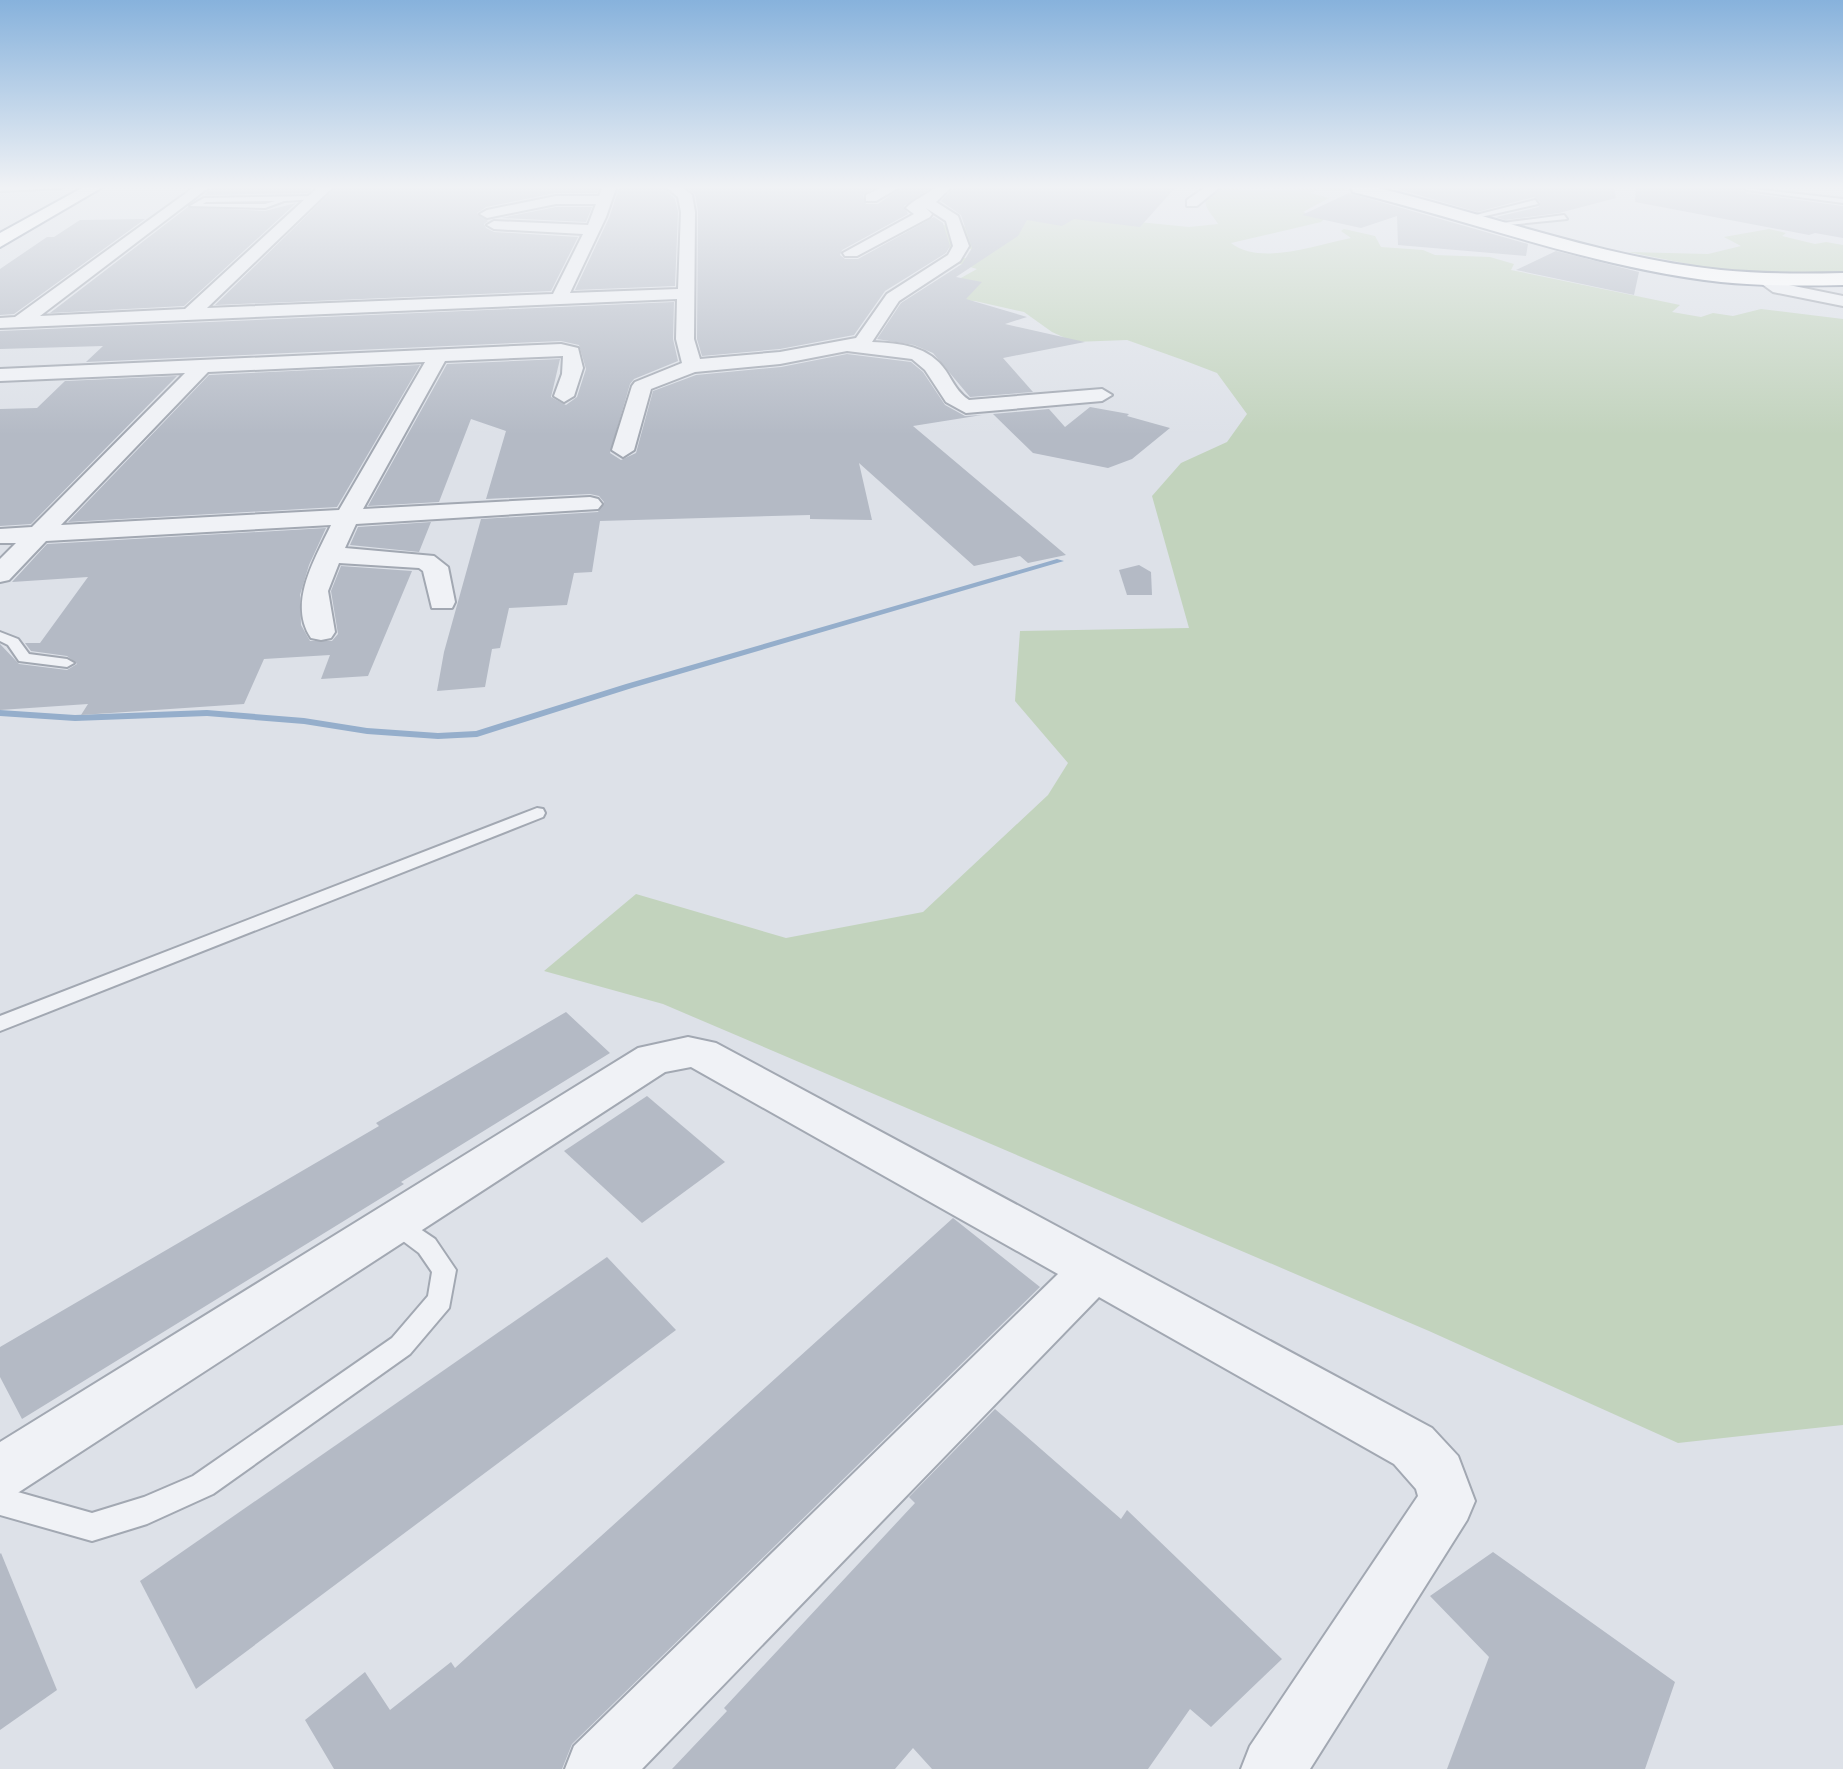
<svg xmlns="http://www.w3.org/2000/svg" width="1843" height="1769" font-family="Signika,sans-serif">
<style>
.green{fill:#c2d3bd}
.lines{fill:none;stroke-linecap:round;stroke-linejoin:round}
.stream{fill:#95aecb;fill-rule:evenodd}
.building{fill:#b4bac5}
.service-casing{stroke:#a2a8b2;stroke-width:4}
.minor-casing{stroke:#a2a8b2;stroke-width:4}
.trunk-casing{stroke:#838ea0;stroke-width:4}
.service{fill:#f0f2f6;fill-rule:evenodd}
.minor{fill:#f0f2f6;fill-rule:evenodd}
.trunk{fill:#fff;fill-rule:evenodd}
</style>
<rect width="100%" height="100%" fill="#dde1e8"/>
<g class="green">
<path d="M 1224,188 C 1264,192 1305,188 1346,188 L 1344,191 L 1318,189 L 1310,193 L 1329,198 L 1303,212 L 1324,219 L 1321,222 L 1231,243 C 1261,266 1315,245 1351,238 L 1341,231 L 1344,229 L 1375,236 L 1381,247 L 1423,250 L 1435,255 L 1490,257 L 1514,264 L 1511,270 L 1680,305 L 1672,312 L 1701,317 L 1713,313 L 1733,316 L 1761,309 L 1843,319 L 1843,1425 L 1678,1443 L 1429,1331 L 663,1004 L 544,971 L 636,894 L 786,938 L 923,912 L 1048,795 L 1068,763 L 1015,701 L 1020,631 L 1189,628 L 1152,496 L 1181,463 L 1227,442 L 1247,414 L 1217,373 L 1183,360 L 1127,340 L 1074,342 L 1052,332 L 1024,312 L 975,301 L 933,299 L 950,284 L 977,269 L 953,262 L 958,257 L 972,259 L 984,254 L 966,247 L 947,248 L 943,225 L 992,228 L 1018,210 L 1189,227 L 1218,224 C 1212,213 1202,208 1206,193 Z"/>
<polygon points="1769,229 1786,233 1782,236 1815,244 1826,242 1843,245 1843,276 1744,275 1628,252 1708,254 1741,246 1724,237"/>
</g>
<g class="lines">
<polygon class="stream" points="1057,559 1064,561 632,688 477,737 438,739 367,734 304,724 207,716 75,721 0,716 0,710 75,715 207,710 304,718 367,728 438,733 476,731 626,684"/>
</g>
<g class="building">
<polygon points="211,188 313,188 307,193 204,195"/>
<polygon points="335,188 599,188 597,193 555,193 486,207 477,213 488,221 484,224 486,228 494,232 578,237 551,291 215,305"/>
<polygon points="619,188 664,188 675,199 678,212 675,286 575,290 609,218"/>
<polygon points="687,188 875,188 863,195 866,204 878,204 901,188 931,188 904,206 908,214 842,250 840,255 845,259 858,259 934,217 943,223 950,246 946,253 885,291 854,335 780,349 702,356 697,339 698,211 695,194"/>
<polygon points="953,188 1175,188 1140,227 1074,219 1062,226 1027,220 1018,236 956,277 982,282 966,299 1027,317 1005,324 1085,342 1003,358 1033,392 970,397 933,353 914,345 877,339 901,303 962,264 972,248 961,215 941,201"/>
<polygon points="1395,188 1614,188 1616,198 1559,213 1505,220 1496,217 1539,207 1540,202 1534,197 1477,212"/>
<polygon points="1636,188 1741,188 1747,193 1843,206 1843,238 1815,233 1809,235 1635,202"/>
<polygon points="1349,193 1528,244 1526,256 1398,245 1397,216 1361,228 1302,215"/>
<polygon points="296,203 184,306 50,313 188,207 265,211"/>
<polygon points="556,207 592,207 586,222 501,218"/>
<polygon points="145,219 14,314 0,315 0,269 47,237 54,237 80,220"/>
<polygon points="1556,251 1639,272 1634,295 1516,270"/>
<polygon points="674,302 673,339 678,361 634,379 630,384 610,453 621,460 636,453 653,391 696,375 781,367 847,354 911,362 923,372 945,405 965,416 982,415 913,426 1066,555 1028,563 1020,556 974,566 859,463 872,520 810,519 810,515 600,521 592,572 574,573 567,605 509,608 500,648 492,649 485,687 437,691 444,652 481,519 598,512 604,502 599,496 590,494 486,499 506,431 471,419 439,502 368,506 447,364 560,359 551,397 566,405 577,397 586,369 579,345 561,341 86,362 103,346 0,349 0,331"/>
<polygon points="420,365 337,507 68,522 209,375"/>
<polygon points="177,376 31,524 0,526 0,409 37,408 65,381"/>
<polygon points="1090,407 1129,414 1127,416 1170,428 1132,459 1108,468 1033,453 993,414 1049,409 1065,427"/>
<polygon points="431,522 419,552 350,545 358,527"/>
<polygon points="326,528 309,565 300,595 301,625 310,641 332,641 338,634 331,591 341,566 412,571 368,676 321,679 330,655 264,659 244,704 81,715 88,704 0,710 0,644 19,664 67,670 77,664 67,656 31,651 25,643 40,643 88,577 12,582 47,544"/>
<polygon points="1139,565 1151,572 1152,595 1127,595 1119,570"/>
<polygon points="566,1012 610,1053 401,1182 404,1184 22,1419 0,1377 0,1347 379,1126 376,1123"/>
<polygon points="647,1096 725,1162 642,1223 564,1151"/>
<polygon points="953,1218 1040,1287 572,1744 562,1769 334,1769 305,1720 365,1672 390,1710 451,1662 455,1668"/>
<polygon points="607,1257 676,1330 196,1689 140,1581"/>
<polygon points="995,1409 1121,1519 1127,1510 1282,1659 1211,1727 1190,1709 1148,1769 932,1769 913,1748 895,1769 672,1769 727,1711 724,1708 915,1503 909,1497"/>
<polygon points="1493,1552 1675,1682 1645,1769 1447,1769 1489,1657 1430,1596"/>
<polygon points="1,1553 57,1690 0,1730 0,1554"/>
</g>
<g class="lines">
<defs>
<g id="service">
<polygon points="0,188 61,188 0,191"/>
<polygon points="1744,188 1843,199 1843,203 1747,190"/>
<path d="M 314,196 L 316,199 L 284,201 L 265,208 L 190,206 L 204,198 ZM 275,201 L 265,204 L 203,204 L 206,202 Z"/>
<polygon points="1535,200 1538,204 1472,219 1468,217"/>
<polygon points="1564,215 1567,219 1498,226 1494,224"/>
<polygon points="0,632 18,639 29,654 67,659 74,663 67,667 19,661 8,645 0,641"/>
<polygon points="537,808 543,809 545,813 543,817 0,1031 0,1016"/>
<polygon points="395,1212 435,1239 456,1270 449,1308 410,1354 213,1494 147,1524 92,1541 0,1515 0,1487 92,1513 144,1497 193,1476 392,1338 428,1296 432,1272 419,1253 387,1229 383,1222 387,1215"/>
</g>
<g id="minor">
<path d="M 193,188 L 208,188 L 40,316 L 185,309 L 317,188 L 332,188 L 207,308 L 553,294 L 583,234 L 494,229 L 487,225 L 494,221 L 588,225 L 596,204 L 556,204 L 487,218 L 480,214 L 487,210 L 556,196 L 599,196 L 602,188 L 616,188 L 606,217 L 570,293 L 678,289 L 681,212 L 678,197 L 667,188 L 683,188 L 692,195 L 695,212 L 694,339 L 700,359 L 780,352 L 856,338 L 887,294 L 948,255 L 953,246 L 946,221 L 926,208 L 932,214 L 930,217 L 857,256 L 845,256 L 843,253 L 914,214 L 906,208 C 913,200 926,195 935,188 L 950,188 L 936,202 L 958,216 L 969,246 L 960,261 L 899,301 L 872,342 C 901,343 929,346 946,371 C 953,382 958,393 969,400 L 1102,389 L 1112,395 L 1102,401 L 966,413 L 946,402 L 925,370 L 912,359 L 847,351 L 780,364 L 695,372 L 651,389 L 634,450 L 623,457 L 612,450 L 632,386 L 635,382 L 682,363 L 676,339 L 677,299 L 0,328 L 0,318 L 15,317 Z"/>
<polygon points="881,188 898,188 876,201 866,201 866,195"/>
<polygon points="1204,188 1219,188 1197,206 1187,206 1187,200"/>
<polygon points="1763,274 1784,284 1843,296 1843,306 1773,292 1755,279"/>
<path d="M 561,344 L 578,348 L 583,368 L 574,396 L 564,402 L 554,396 L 562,374 L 563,356 L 445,361 L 363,509 L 590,497 L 598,499 L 602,504 L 598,509 L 356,524 L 345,548 L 434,556 L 448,567 L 455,602 L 452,608 L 432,608 L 423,571 L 419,568 L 339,563 L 328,591 L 335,632 L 331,638 L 321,640 L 311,638 C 287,603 316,557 331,525 L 46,541 L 9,580 L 0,582 L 0,559 L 16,543 L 0,543 L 0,529 L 32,527 L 185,373 L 0,381 L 0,369 ZM 425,362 L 339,510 L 61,525 L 208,372 Z"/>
<polygon points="688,1037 716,1043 1432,1428 1458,1456 1475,1501 1467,1520 1310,1769 1241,1769 1250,1746 1418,1496 1416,1489 1394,1464 1099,1297 642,1769 565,1769 574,1746 1058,1274 691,1067 665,1072 19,1492 0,1499 0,1442 638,1048"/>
</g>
<g id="trunk">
<polygon points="82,188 101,188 0,247 0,233"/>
<path d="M 1351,188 L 1378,188 C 1491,215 1604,258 1721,270 C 1762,274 1802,274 1843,273 L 1843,285 C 1802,286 1762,286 1721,282 C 1596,268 1475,222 1353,192 Z"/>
</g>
</defs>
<use href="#service" class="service-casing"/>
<use href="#minor" class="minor-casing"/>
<use href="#trunk" class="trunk-casing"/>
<use href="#service" class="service"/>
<use href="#minor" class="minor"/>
<use href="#trunk" class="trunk"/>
</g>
<linearGradient id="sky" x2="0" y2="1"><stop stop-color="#87b2dc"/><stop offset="0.43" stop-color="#f0f2f5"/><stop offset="1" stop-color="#f0f2f5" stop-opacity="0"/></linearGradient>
<rect width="1843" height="435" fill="url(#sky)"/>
</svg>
